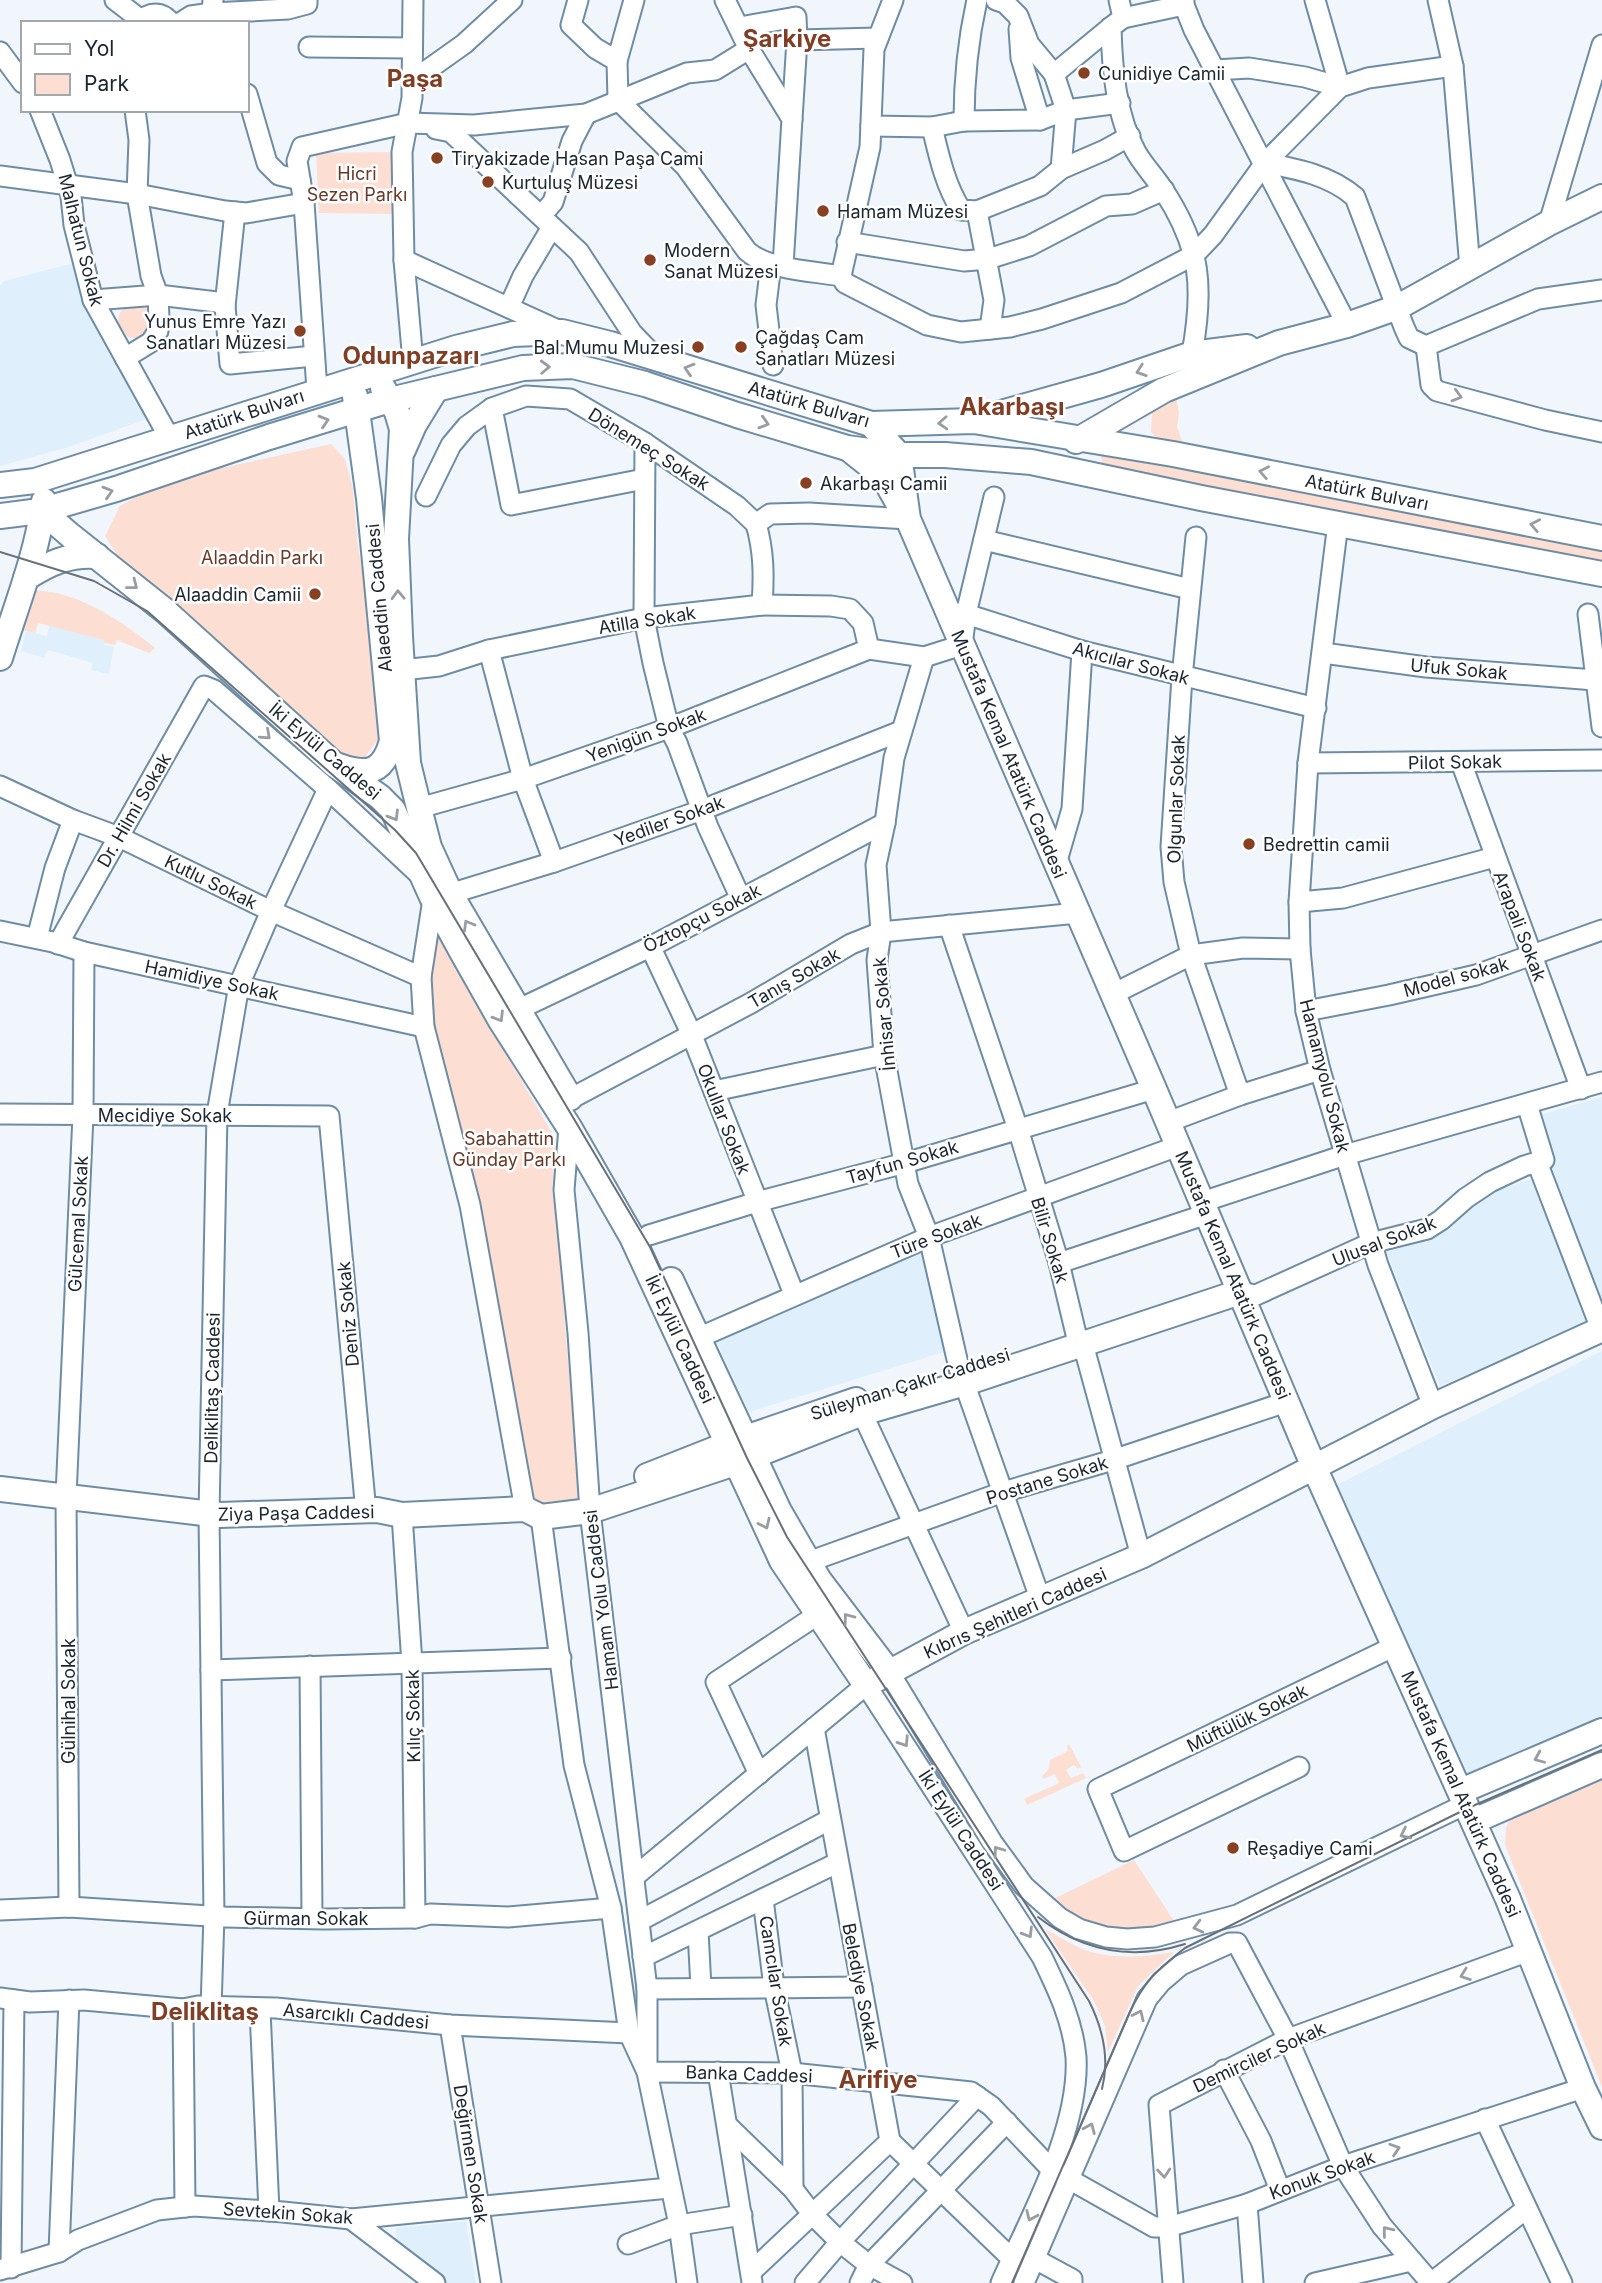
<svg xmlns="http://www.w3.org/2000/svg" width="1602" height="2283" font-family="Inter,sans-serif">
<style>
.built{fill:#dfeffc}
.green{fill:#fcded3}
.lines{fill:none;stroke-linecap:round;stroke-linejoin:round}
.minor-casing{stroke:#6e8ca4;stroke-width:23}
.major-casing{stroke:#6e8ca4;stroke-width:28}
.minor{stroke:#fff;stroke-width:19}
.major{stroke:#fff;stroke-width:24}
.tram{stroke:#68717a;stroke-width:2}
.oneway{stroke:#989da1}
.poi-dot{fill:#884023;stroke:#fff;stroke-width:2.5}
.labels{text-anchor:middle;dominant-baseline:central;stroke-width:5;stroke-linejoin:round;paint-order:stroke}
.poi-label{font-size:18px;fill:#1a252f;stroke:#fff;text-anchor:start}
.park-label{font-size:18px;fill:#693826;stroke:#fff}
.street-label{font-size:18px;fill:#1a252f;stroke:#fff}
.district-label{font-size:24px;font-weight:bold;fill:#813e25;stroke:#fff}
</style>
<rect width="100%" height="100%" fill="#f0f6fc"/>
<g class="built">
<polygon points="74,263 152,417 69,447 0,466 0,286 4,281"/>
<polygon points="50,624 105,640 104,645 114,647 109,674 91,670 93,663 48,650 44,658 21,651 26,631 47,636"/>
<polygon points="1602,1097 1602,1314 1549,1177 1553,1162 1543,1114"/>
<polygon points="1540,1176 1592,1322 1440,1386 1386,1251 1438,1234 1487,1194"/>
<polygon points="921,1252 947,1351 749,1412 715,1339"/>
<polygon points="1602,1351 1602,1720 1467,1773 1337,1485"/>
<polygon points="466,2221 476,2283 447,2283 397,2243 396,2228"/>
</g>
<g class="green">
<polygon points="397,152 396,214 319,213 316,153"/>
<circle cx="135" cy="321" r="17"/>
<polygon points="1176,397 1179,413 1177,427 1183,444 1156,437 1151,432 1152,413"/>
<polygon points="331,444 345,459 353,489 358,548 378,644 385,731 365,757 350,762 125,567 105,536 120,506 163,481"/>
<polygon points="1105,454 1602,547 1602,562 1103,467 1101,456"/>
<path d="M 27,589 C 38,591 50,591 60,594 C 93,602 128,626 155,648 L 149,653 L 117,640 L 115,645 L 104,643 L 104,640 L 38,623 L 35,633 L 18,629 Z"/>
<polygon points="431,924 556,1140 552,1191 556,1215 580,1505 545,1508 533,1500 495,1281 433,1026"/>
<polygon points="1069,1744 1081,1767 1078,1769 1074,1765 1066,1770 1071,1778 1083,1773 1086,1778 1027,1805 1024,1799 1059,1783 1055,1774 1043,1779 1042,1776 1049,1769 1050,1760 1068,1751 1067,1746"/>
<polygon points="1602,1779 1602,2087 1505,1845 1506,1828 1513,1812"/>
<polygon points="1134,1860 1178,1927 1129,1935 1093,1929 1049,1901"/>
<path d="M 1045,1929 C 1058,1936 1072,1945 1085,1950 C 1115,1960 1144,1957 1174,1952 L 1138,1986 L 1108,2052 L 1105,2026 L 1094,2001 Z"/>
</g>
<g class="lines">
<defs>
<g id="minor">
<polyline points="115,0 141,20"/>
<polyline points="213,0 212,13 288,9 307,4 307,0"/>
<path d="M 578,0 L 571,25 L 595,48 L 617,61 L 618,100 L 685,166 L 747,251 C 768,270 813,271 841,276 L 845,283 L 927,325 L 961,332 L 1010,327 L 1042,319 L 1121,293 L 1194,255 L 1213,235 L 1265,163 L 1340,87 L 1368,78 L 1453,66"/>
<polyline points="725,0 749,49 792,119 783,266"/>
<polyline points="996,0 1005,3 1018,16 1029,44 1054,74 1066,110 1120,103"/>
<path d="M 1119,0 L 1123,18 L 1111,27 C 1112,68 1116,116 1136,152 C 1144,166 1156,178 1164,191 C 1201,248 1204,287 1192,354"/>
<polyline points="1184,0 1184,5 1194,30 1347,325"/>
<polyline points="1438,0 1453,66 1470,268"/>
<polyline points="1123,18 1184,5 1181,0"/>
<path d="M 139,23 C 149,11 162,11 171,23"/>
<polyline points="180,23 191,16 212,13 219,21"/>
<polyline points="740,27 796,17 797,40 792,119"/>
<polyline points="1019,29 1021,58 1040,120"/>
<polyline points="797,40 878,38"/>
<polyline points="309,47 412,48"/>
<polyline points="0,52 23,83"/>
<polyline points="617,61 634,0"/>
<polyline points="1215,70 1249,68 1305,77 1340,87 1315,0"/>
<polyline points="1054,74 1111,27"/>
<polyline points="412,81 464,44 512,0"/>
<polyline points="247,94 267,163 279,175 300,180"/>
<polyline points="40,110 60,160 71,196 74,225 93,300 170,439"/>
<path d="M 964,121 C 964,79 968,40 977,0"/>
<polyline points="871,126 932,127 964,121 1040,120 1066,110 1061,169 1040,186 977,211 994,300 990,329"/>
<path d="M 932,127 C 939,156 945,185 961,210 L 977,211"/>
<polyline points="436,129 451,132 579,252 632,333 657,359"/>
<path d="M 1265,163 C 1297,169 1330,175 1355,197 L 1404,327 L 1409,338 L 1426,346 L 1538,299 L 1602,290"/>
<polyline points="1061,169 1105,150 1130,136"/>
<polyline points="0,176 137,194 225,211 246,213 304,203"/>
<polyline points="235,212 225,306 230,364 314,356"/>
<polyline points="541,216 553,202 572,141 586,114"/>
<polyline points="1549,223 1602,45"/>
<polyline points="847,242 964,261 988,259 1029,246 1106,206 1132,204 1164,190"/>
<polyline points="404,260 562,332"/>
<polyline points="771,264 766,305 773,365"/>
<polyline points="841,276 870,147 874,49 893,0"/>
<polyline points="93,300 158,295 217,302 225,306"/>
<polyline points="509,307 523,276 552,227"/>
<polyline points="1426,346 1431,385 1437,391 1545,420 1602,432"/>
<polyline points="125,358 151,342 158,331 159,319 158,295 151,276 137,194 139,140 135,110"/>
<polyline points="413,362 404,260 402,152 412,98 413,0"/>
<polyline points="317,390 304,203 297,161 302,147 408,123 474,125 586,114 687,73 715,70 749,49"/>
<polyline points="492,408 511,505 644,479"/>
<polyline points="645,443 644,618 653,663 669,728 677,743 708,827 741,899"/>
<polyline points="426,496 451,445 467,426 492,408 526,396 570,399 645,443 737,506 756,524 770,514 809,513 908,519"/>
<polyline points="1338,523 1308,763 1299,902 1300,949 1306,1011 1320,1070 1378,1265 1433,1406"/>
<path d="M 756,524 C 764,551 764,577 762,605"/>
<polyline points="1196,537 1182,677 1171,847 1174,882 1191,955 1240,1095"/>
<polyline points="984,540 1190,589"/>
<polyline points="955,613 966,614 1082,651 1316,708"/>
<polyline points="1588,614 1602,727"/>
<polyline points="489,650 523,779 554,862"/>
<polyline points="1323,653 1426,667 1595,680"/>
<polyline points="924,657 894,758 885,823 876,865 881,932 877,960 884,1055 908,1184 929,1237 959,1368 1041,1601"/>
<polyline points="402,670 439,666 489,650 644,618 762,605 831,606 850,609 863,623 869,649"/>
<polyline points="1461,762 1581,1089"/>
<polyline points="1308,763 1602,760"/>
<polyline points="0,786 73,820 119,837 271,911 421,977"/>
<polyline points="419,808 523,779 669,728 869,649 924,657 962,645 966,614 994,497"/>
<polyline points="1056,864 1072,809 1082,651"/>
<polyline points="1299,902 1343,898 1495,857"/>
<polyline points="949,925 1018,1129 1059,1263 1076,1334 1083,1344 1141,1556"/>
<polyline points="0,931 53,942 84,952 424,1027"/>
<polyline points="37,938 55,868 73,820"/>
<polyline points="58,944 204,686 214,690 328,789 420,875"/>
<polyline points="650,946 691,1033 794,1294"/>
<polyline points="1113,994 1191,955 1243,948 1300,949"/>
<polyline points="517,1010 650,947 885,823"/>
<polyline points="1306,1011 1389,995 1476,975 1602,930"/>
<polyline points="714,1091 884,1055"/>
<polyline points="570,1099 751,1003 851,944 881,932 1078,913"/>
<polyline points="0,1114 329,1116 366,1512"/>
<polyline points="1168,1122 1240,1095 1320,1070"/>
<polyline points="569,1127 564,1190 578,1333 590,1511 647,1989 647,2072 792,2073 971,2092 991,2106 1051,2169 1154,2227 1168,2227 1247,2204 1343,2166 1583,2088"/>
<polyline points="1537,1162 1601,1329"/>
<polyline points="1202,1202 1345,1155 1602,1082"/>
<polyline points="649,1235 757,1202 905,1163 1154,1089"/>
<polyline points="1059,1263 1207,1214"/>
<polyline points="1240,1292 1256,1295 1371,1243 1427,1229 1441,1220 1466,1198 1490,1182 1524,1166 1544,1160 1527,1104"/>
<polyline points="698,1338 929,1237 1178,1146"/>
<polyline points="862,1413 964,1632"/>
<polyline points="525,1509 470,1205 424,1027 421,977 433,899 554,862 702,810 901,731"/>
<polyline points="402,1515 412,1664 415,1918"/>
<polyline points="541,1517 574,1765 611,1908 629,2033 647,2072 679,2225 687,2283"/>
<polyline points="808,1562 1003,1492 1113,1460 1286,1402"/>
<polyline points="310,1666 312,1918"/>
<polyline points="211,1670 561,1658"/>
<polyline points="889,1672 992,1842 1024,1886 1060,1918 1079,1929 1106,1937 1127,1939 1155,1937 1237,1915 1466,1804"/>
<polyline points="1299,1767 1124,1851 1098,1789 1395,1646"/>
<polyline points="759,1774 716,1682 817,1615"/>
<path d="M 634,1877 L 866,1685 L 1042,1957 C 1057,1988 1073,2021 1076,2057 C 1080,2129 1030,2218 1001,2283"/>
<polyline points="763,1899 774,1987 792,2073 793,2189"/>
<polyline points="69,1907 66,1496 83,1115 84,952"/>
<polyline points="0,1910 69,1907 225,1917 323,1919 415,1918 430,1914 508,1917 611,1908"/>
<polyline points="639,1921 829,1820"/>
<polyline points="698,1931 701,1988"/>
<polyline points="643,1957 837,1863"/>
<polyline points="647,1989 862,1987"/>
<polyline points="0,1998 30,2002 84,2000 183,2009 198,2006 276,2008 450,2025 629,2033"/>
<polyline points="211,2008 214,1916 209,1514 217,1114 239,985 271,911 328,789"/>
<polyline points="183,2009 185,2207"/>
<polyline points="260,2010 269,2211"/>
<polyline points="450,2025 491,2283"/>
<polyline points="1224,2070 1261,2141 1280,2190"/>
<polyline points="718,2072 752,2282"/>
<polyline points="1485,2119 1562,2283"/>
<polyline points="728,2126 793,2189 813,2215 840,2242 869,2265 902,2283"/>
<polyline points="890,2141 1012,2259"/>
<polyline points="1247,2204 1253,2283"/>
<polyline points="351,2219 435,2283"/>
<polyline points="628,2244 679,2225 742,2215"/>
<polyline points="59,2252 69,2000"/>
<polyline points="1035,2259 1072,2279 1072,2283"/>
<polyline points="11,2268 14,2000"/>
<polyline points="0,2270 59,2252 78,2240 157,2210 194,2206 283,2212 351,2219 669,2188"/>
<polyline points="751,2272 890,2141 814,1728"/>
<polyline points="805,2283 840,2242 977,2096"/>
<polyline points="860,2283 869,2265 1007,2122"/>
<polyline points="1024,2283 1147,1999 1161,1982 1181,1965 1230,1943 1237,1943 1288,2039 1343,2166 1382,2226 1431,2283"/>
<polyline points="1173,2283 1159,2105 1288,2039 1529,1951"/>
<polyline points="1315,2283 1411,2261"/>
<polyline points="1431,2283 1526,2209"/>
</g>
<g id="major">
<polyline points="383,388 397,412 402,429 396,539 400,636 408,763 419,808 429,847 451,895 570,1098"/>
<polyline points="983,418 1101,385 1192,354 1247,347"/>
<polyline points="871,424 899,455 908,519 1154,1089 1314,1467 1508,1899 1583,2088 1602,2127"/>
<polyline points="1076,441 1164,390 1279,343 1347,325 1398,307 1549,223 1602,197"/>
<polyline points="849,449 883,476 902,510"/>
<polyline points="403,450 414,425 436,389"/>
<polyline points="0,485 35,481 456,348 513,334 562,332 610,344 871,424 974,421 1173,454 1602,538"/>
<polyline points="42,511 71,536 164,610 335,765 380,797 393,810 432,897 462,952 501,1021 569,1127 632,1237 782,1561 866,1685 964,1632 1141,1556 1433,1406 1602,1329"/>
<polyline points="0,516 40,511 116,489 269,437 386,401 523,368 573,366 645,384 737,415 847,448 899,455 945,455 1031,462 1201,498 1602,574"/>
<path d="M 26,578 C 49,563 69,554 97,556"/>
<path d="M 0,658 C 16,606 37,555 44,501"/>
<path d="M 339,766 C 368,776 383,773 392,741 L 369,498 L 355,396"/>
<polyline points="671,1280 779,1511 819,1580 889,1672"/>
<polyline points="647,1476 728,1444 856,1400"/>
<polyline points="0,1489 220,1515 377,1510 402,1515 525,1509 541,1517 590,1511 741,1461 862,1413 965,1383 1240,1292"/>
<polyline points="1461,1791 1602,1731"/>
<polyline points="1474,1821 1602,1765"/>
</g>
</defs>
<use href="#minor" class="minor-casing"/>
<use href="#major" class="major-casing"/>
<use href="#minor" class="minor"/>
<use href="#major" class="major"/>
<g class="tram">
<path d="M 0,552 L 94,581 L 147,611 L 395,830 L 416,853 L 650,1247 L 747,1458 L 787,1537 L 1089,2001 C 1103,2029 1110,2058 1102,2089"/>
<path d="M 1038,1917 C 1082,1951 1131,1961 1185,1944"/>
<path d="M 1012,2283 L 1129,2014 C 1144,1981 1157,1970 1185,1948 L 1468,1808 L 1602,1750"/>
</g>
</g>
<defs><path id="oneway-chevron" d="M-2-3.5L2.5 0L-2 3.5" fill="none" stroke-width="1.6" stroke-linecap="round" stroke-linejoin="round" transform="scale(1.75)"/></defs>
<g class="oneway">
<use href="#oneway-chevron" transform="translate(545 367) rotate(-2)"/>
<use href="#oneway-chevron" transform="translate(689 369) rotate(-163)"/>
<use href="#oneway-chevron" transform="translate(1141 371) rotate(161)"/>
<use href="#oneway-chevron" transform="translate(1457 396) rotate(16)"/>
<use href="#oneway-chevron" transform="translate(324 421) rotate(-17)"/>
<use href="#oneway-chevron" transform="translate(764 423) rotate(17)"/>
<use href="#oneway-chevron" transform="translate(943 423) rotate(177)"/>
<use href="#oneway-chevron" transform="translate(1264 472) rotate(-169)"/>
<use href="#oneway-chevron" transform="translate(108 492) rotate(-17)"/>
<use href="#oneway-chevron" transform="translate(1535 525) rotate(-169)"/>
<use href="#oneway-chevron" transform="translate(133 585) rotate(38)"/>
<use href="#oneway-chevron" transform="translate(398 595) rotate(-92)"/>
<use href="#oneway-chevron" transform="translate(266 735) rotate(42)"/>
<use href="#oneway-chevron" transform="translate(394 816) rotate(59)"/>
<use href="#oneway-chevron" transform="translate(468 925) rotate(-120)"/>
<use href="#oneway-chevron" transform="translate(499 1017) rotate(59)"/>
<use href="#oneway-chevron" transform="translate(765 1524) rotate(65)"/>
<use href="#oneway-chevron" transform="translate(848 1618) rotate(-127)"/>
<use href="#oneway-chevron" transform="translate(904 1742) rotate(57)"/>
<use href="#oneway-chevron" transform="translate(1539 1758) rotate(157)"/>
<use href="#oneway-chevron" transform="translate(1405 1834) rotate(154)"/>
<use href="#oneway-chevron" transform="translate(998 1851) rotate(-126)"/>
<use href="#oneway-chevron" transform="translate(1198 1927) rotate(166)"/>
<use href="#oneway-chevron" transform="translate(1028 1933) rotate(59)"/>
<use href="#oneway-chevron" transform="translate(1465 1975) rotate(160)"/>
<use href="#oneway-chevron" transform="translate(1139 2015) rotate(-65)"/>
<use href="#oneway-chevron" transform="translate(1090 2128) rotate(-67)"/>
<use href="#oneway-chevron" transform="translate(1395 2149) rotate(-18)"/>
<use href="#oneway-chevron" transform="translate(1164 2173) rotate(85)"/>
<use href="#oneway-chevron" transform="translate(1031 2216) rotate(114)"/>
<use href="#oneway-chevron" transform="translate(1387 2231) rotate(-129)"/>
</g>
<g class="poi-dot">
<circle cx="1084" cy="73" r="7"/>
<circle cx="437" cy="158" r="7"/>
<circle cx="488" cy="182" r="7"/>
<circle cx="823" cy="211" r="7"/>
<circle cx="650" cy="260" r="7"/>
<circle cx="300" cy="331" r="7"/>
<circle cx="698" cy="347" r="7"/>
<circle cx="741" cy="347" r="7"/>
<circle cx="806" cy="483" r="7"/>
<circle cx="315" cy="594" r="7"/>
<circle cx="1249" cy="844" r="7"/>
<circle cx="1233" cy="1848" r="7"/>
</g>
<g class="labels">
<g class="poi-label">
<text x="1098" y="73">Cunidiye Camii</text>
<text x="451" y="158">Tiryakizade Hasan Paşa Cami</text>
<text x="502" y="182">Kurtuluş Müzesi</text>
<text x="837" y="211">Hamam Müzesi</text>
<text x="664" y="250">Modern<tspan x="664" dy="21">Sanat Müzesi</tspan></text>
<text x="286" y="321" text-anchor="end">Yunus Emre Yazı<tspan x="286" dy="21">Sanatları Müzesi</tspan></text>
<text x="755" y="337">Çağdaş Cam<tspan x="755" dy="21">Sanatları Müzesi</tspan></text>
<text x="684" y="347" text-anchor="end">Bal Mumu Muzesi</text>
<text x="820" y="483">Akarbaşı Camii</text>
<text x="301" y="594" text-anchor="end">Alaaddin Camii</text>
<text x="1263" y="844">Bedrettin camii</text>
<text x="1247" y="1848">Reşadiye Cami</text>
</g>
<g class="park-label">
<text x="357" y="173">Hicri<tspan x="357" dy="21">Sezen Parkı</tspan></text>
<text x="262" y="557">Alaaddin Parkı</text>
<text x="509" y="1138">Sabahattin<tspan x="509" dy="21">Günday Parkı</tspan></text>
</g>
<g class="street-label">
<text transform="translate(81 240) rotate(76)">Malhatun Sokak</text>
<text transform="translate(809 404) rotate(16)">Atatürk Bulvarı</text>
<text transform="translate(244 414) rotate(-18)">Atatürk Bulvarı</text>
<text transform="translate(649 449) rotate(32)">Dönemeç Sokak</text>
<text transform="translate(1367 492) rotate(11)">Atatürk Bulvarı</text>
<text transform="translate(379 598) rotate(-95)">Alaeddin Caddesi</text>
<text transform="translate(647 620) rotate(-9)">Atilla Sokak</text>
<text transform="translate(1131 663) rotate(15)">Akıcılar Sokak</text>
<text transform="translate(1459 669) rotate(5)">Ufuk Sokak</text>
<text transform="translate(646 735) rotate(-20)">Yenigün Sokak</text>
<text transform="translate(325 751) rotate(40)">İki Eylül Caddesi</text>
<text transform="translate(1009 754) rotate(67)">Mustafa Kemal Atatürk Caddesi</text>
<text transform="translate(1455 762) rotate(-1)">Pilot Sokak</text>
<text transform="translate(1176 799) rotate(-88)">Olgunlar Sokak</text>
<text transform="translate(134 810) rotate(-60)">Dr. Hilmi Sokak</text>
<text transform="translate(669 821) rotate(-20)">Yediler Sokak</text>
<text transform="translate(211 882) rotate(26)">Kutlu Sokak</text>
<text transform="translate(702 918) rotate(-27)">Öztopçu Sokak</text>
<text transform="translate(1520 926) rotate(69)">Arapali Sokak</text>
<text transform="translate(1456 977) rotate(-15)">Model sokak</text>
<text transform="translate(794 978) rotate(-30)">Tanış Sokak</text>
<text transform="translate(212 980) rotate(12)">Hamidiye Sokak</text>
<text transform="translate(884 1014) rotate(-95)">İnhisar Sokak</text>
<text transform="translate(1325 1076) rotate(76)">Hamamyolu Sokak</text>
<text x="165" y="1115">Mecidiye Sokak</text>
<text transform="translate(724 1119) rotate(69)">Okullar Sokak</text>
<text transform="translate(902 1162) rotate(-16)">Tayfun Sokak</text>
<text transform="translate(78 1224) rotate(-87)">Gülcemal Sokak</text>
<text transform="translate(936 1236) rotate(-21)">Türe Sokak</text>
<text transform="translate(1050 1240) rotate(73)">Bilir Sokak</text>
<text transform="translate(1384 1241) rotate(-21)">Ulusal Sokak</text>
<text transform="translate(1233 1275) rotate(67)">Mustafa Kemal Atatürk Caddesi</text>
<text transform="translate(348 1314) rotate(-95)">Deniz Sokak</text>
<text transform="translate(680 1339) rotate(65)">İki Eylül Caddesi</text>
<text transform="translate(910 1384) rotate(-17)">Süleyman Çakır Caddesi</text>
<text transform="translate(212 1388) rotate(-89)">Deliklitaş Caddesi</text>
<text transform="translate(1047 1480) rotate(-17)">Postane Sokak</text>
<text transform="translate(296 1513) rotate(-1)">Ziya Paşa Caddesi</text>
<text transform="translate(601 1600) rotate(-97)">Hamam Yolu Caddesi</text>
<text transform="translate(1015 1613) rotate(-24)">Kıbrıs Şehitleri Caddesi</text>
<text transform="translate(68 1701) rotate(-90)">Gülnihal Sokak</text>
<text transform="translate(413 1716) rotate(-91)">Kılıç Sokak</text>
<text transform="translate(1247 1718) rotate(-26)">Müftülük Sokak</text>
<text transform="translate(1461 1794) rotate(66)">Mustafa Kemal Atatürk Caddesi</text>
<text transform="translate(961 1830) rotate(57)">İki Eylül Caddesi</text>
<text x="306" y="1918">Gürman Sokak</text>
<text transform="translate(776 1981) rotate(81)">Camcılar Sokak</text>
<text transform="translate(861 1987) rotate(79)">Belediye Sokak</text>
<text transform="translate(356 2016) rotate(5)">Asarcıklı Caddesi</text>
<text transform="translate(1259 2057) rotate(-25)">Demirciler Sokak</text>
<text transform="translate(749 2074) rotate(2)">Banka Caddesi</text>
<text transform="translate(471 2154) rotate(81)">Değirmen Sokak</text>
<text transform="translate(1322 2175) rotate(-20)">Konuk Sokak</text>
<text transform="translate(288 2213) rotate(4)">Sevtekin Sokak</text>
</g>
<g class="district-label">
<text x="787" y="38">Şarkiye</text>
<text x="415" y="78">Paşa</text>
<text x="411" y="355">Odunpazarı</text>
<text x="1012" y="406">Akarbaşı</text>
<text x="205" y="2011">Deliklitaş</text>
<text x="878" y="2079">Arifiye</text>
</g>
</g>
<rect x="21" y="21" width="228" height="91" fill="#ffffff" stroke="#a3a8ac" stroke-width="2"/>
<rect x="35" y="44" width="35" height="10" fill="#ffffff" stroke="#a3a8ac" stroke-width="2"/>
<text x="84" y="56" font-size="21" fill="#1a252f">Yol</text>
<rect x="35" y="74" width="35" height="21" fill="#fcded3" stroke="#a3a8ac" stroke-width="2"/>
<text x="84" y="91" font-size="21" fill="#1a252f">Park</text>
</svg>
